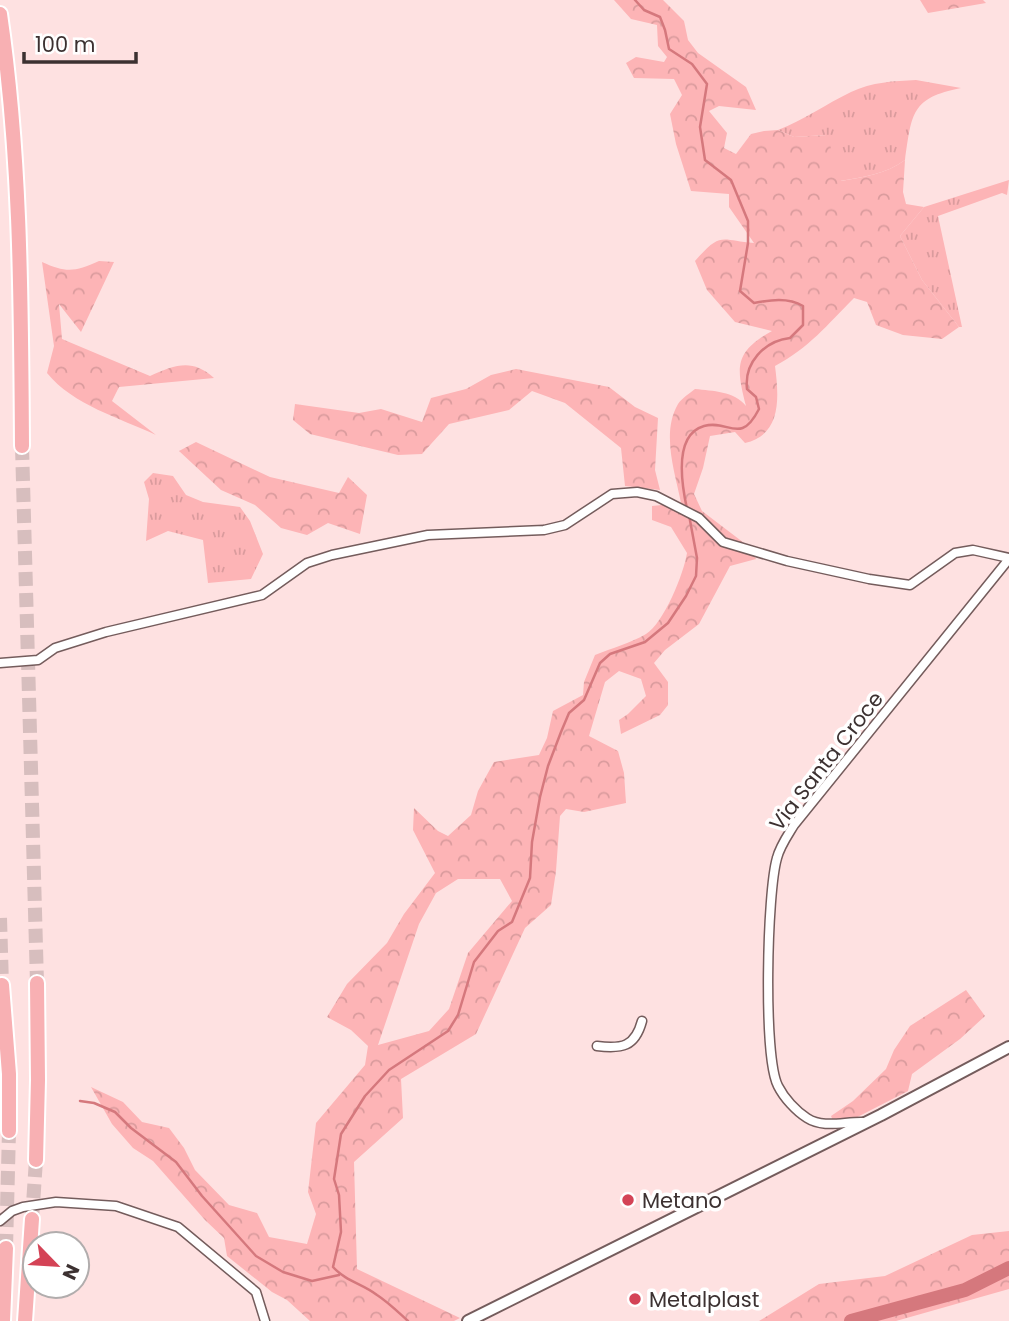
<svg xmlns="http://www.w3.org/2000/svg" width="1009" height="1321" font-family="Poppins,sans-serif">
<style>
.grass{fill:url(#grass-tufts)}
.forest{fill:url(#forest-crowns);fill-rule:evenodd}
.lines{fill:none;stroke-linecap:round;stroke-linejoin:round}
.stream{stroke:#d5787d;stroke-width:2.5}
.river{stroke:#d5787d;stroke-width:14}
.trunk-tunnel{stroke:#d7bebe;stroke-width:14;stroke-dasharray:14 7;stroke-linecap:butt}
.minor-casing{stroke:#745c5c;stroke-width:11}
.secondary-casing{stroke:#745c5c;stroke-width:14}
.trunk-casing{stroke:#fff;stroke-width:18}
.minor{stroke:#fff;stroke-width:8}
.secondary{stroke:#fff;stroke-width:10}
.trunk{stroke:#f8b0b3;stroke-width:14}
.poi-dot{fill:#d44356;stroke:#fff;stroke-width:2.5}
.labels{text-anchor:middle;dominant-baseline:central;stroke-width:7;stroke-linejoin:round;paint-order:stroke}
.street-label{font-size:21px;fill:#3c3131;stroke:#fff}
.poi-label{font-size:21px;fill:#3c3131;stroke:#fff;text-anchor:start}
</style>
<defs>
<pattern id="grass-tufts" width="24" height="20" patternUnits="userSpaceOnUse" patternTransform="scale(1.75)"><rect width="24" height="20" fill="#fdb4b6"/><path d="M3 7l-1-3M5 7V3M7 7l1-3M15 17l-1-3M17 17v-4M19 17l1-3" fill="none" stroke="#da9b9d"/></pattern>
<pattern id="forest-crowns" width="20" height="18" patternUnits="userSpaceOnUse" patternTransform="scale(1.75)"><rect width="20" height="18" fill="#fdb4b6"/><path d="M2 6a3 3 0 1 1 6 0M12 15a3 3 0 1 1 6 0" fill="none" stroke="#da9b9d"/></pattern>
</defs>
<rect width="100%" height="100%" fill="#fee1e1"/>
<g class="grass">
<path d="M 916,80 L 961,88 C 911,98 912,113 905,160 C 886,174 864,177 840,181 L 826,135 L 794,137 L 778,130 C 804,120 826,104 851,92 C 872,82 894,81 916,80 Z"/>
<polygon points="1009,180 1007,195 1002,193 938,216 962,327 959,327 922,280 900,236 924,207"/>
<polygon points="153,473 173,476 186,495 203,502 240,507 250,521 263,554 251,579 208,583 203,540 168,531 146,541 149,499 144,482"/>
</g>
<g class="forest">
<path d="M 614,0 L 663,0 L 684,21 L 688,40 L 698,53 L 746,87 L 756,110 L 719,106 L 709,111 L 727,133 L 724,148 L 736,154 L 751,134 L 764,131 L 778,130 L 794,137 L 827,135 L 841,181 C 864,177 886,174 905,160 L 903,192 L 906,204 L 924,207 L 900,236 L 922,280 L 959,327 L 942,339 L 903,335 L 876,325 L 867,302 L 854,298 C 827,325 809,348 775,366 C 779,397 782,435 745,443 L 735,432 L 710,436 L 703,468 L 694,494 L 702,511 L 748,546 L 756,559 L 730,566 L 699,624 L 665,650 L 654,663 L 668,682 L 668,705 L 660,715 L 621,734 L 619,720 L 628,714 L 646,696 L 641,679 L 619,671 L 605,682 L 589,736 L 618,751 L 624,773 L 626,803 L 584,812 L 566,809 L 560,816 L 556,871 L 551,905 L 525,928 L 476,1034 L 401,1079 L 403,1118 L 354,1162 L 357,1269 L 460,1318 L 454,1321 L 310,1321 L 287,1300 L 272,1292 L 227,1256 L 224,1238 L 205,1220 L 153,1161 L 133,1148 L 112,1124 L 91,1087 L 123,1102 L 142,1122 L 169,1128 L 184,1148 L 195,1170 L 229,1205 L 257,1213 L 269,1237 L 307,1244 L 316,1214 L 308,1192 L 316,1123 L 365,1065 L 368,1046 L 351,1030 L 327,1017 L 347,984 L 387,943 L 404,914 L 435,873 L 413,830 L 414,808 L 438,831 L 448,836 L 471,815 L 478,791 L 494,762 L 539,755 L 547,738 L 553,711 L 583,695 L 584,682 L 595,655 C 612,648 631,643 646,634 C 664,623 684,573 687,553 L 671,527 L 652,520 L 652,506 L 681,503 C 675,472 661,433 678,404 C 682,398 690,393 695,389 C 713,391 734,391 746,406 C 736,367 734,352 772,331 L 735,322 L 707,290 L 695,261 C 721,231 720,240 754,243 L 729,207 L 729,194 L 691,191 L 676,144 L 670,114 L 682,95 L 674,79 L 634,78 L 626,63 L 636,57 L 664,62 L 667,57 L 658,46 L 657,25 L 631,19 ZM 458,879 L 500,879 L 512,901 L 468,953 L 449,1009 L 429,1031 L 378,1045 L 419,924 L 436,893 Z"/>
<polygon points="920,0 983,0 986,3 928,13"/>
<path d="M 99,261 L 114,262 L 81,332 L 59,304 L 62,339 L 150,376 C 175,365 192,358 214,378 L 119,387 L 112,401 L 156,435 C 120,418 73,405 47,373 L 54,346 L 42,262 C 66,273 75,272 99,261 Z"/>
<polygon points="516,369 609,387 635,407 658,418 655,470 660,490 625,486 621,448 565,403 532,391 509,410 449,424 422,454 398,455 310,434 293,420 295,404 359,413 381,409 422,422 431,398 466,389 491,375"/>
<polygon points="196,442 270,477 339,493 348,477 367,495 360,534 328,523 307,535 281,528 255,505 221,490 179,451"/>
<polygon points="966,990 985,1016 960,1039 912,1074 908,1091 836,1128 831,1116 853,1101 886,1069 894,1050 910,1026"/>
<polygon points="1009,1231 1009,1289 896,1321 759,1321 819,1284 885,1276 972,1235"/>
</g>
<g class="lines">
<g class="stream">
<path d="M 635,0 L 644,10 L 660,17 L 665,30 L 669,49 L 692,64 L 707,84 L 700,127 L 705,160 L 731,180 L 748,221 L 748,243 L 740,291 L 754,303 C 770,300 788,297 803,306 L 803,325 L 790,338 C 764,341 744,363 747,389 L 756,397 L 759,409 C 740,446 729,419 704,426 C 673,435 682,486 687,509"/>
<polyline points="80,1101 94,1103 115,1112 131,1128 176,1162 202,1196 256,1256 283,1272 312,1281 339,1275"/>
<path d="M 408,1321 C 398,1312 388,1302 377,1295 C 361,1283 347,1282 333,1267 L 341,1232 L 339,1195 L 334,1179 L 341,1134 L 365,1096 L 389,1070 L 448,1031 L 458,1015 L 474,962 L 498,931 L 512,922 L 530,878 L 532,842 L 540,797 L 548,766 L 561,732 L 569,713 L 584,700 L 600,663 L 610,654 L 645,642 L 668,623 L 686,596 L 696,576 L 697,558 L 689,515"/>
</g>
<polyline class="river" points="851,1321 965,1290 1009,1268"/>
<g class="trunk-tunnel">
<polyline points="22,446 37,983"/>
<polyline points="0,918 2,985"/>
<polyline points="32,1219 36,1160"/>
<polyline points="6,1248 9,1131"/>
</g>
<defs>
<g id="minor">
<polyline points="0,663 38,660 55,648 106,632 262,595 307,563 332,555 428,535 544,530 565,525 612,494 637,492 656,496 699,518 723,542 787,561 869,579 910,585 955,553 973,550 1009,558"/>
<path d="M 597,1046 C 622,1049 635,1047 642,1021"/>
<path d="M 864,1122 C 845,1121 824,1129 807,1118 C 796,1111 784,1098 778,1086 C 763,1057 767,892 777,858 C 780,846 788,835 794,825 L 1009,559"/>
<polyline points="0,1221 12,1211 23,1207 56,1202 116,1206 178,1227 256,1292 265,1321"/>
</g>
<polyline id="secondary" points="468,1321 881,1115 1009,1047"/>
<g id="trunk">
<path d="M 0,14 C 21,158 21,301 22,446"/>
<polyline points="2,985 9,1074 9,1131"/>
<polyline points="36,1160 38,1080 37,983"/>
<polyline points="3,1321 6,1248"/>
<polyline points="25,1321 32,1219"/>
</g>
</defs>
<use href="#minor" class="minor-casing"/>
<use href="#secondary" class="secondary-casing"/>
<use href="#trunk" class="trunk-casing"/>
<use href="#minor" class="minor"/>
<use href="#secondary" class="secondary"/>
<use href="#trunk" class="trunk"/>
</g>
<g class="poi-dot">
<circle cx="628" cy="1200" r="7"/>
<circle cx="635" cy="1299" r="7"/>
</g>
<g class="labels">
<g class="street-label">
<text transform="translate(826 761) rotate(-52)">Via Santa Croce</text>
</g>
<g class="poi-label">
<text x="642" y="1200">Metano</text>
<text x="649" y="1299">Metalplast</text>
</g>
</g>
<g transform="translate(56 1265) rotate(115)"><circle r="33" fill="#ffffff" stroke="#b1adad" stroke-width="2"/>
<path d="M0-5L12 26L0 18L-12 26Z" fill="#d44356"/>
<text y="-10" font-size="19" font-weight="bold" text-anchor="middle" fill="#3c3131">N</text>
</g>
<path d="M24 52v10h112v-10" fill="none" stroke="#3c3131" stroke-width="3.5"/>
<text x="35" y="52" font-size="21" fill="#3c3131" stroke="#ffffff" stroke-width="5" paint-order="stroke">100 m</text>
</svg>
